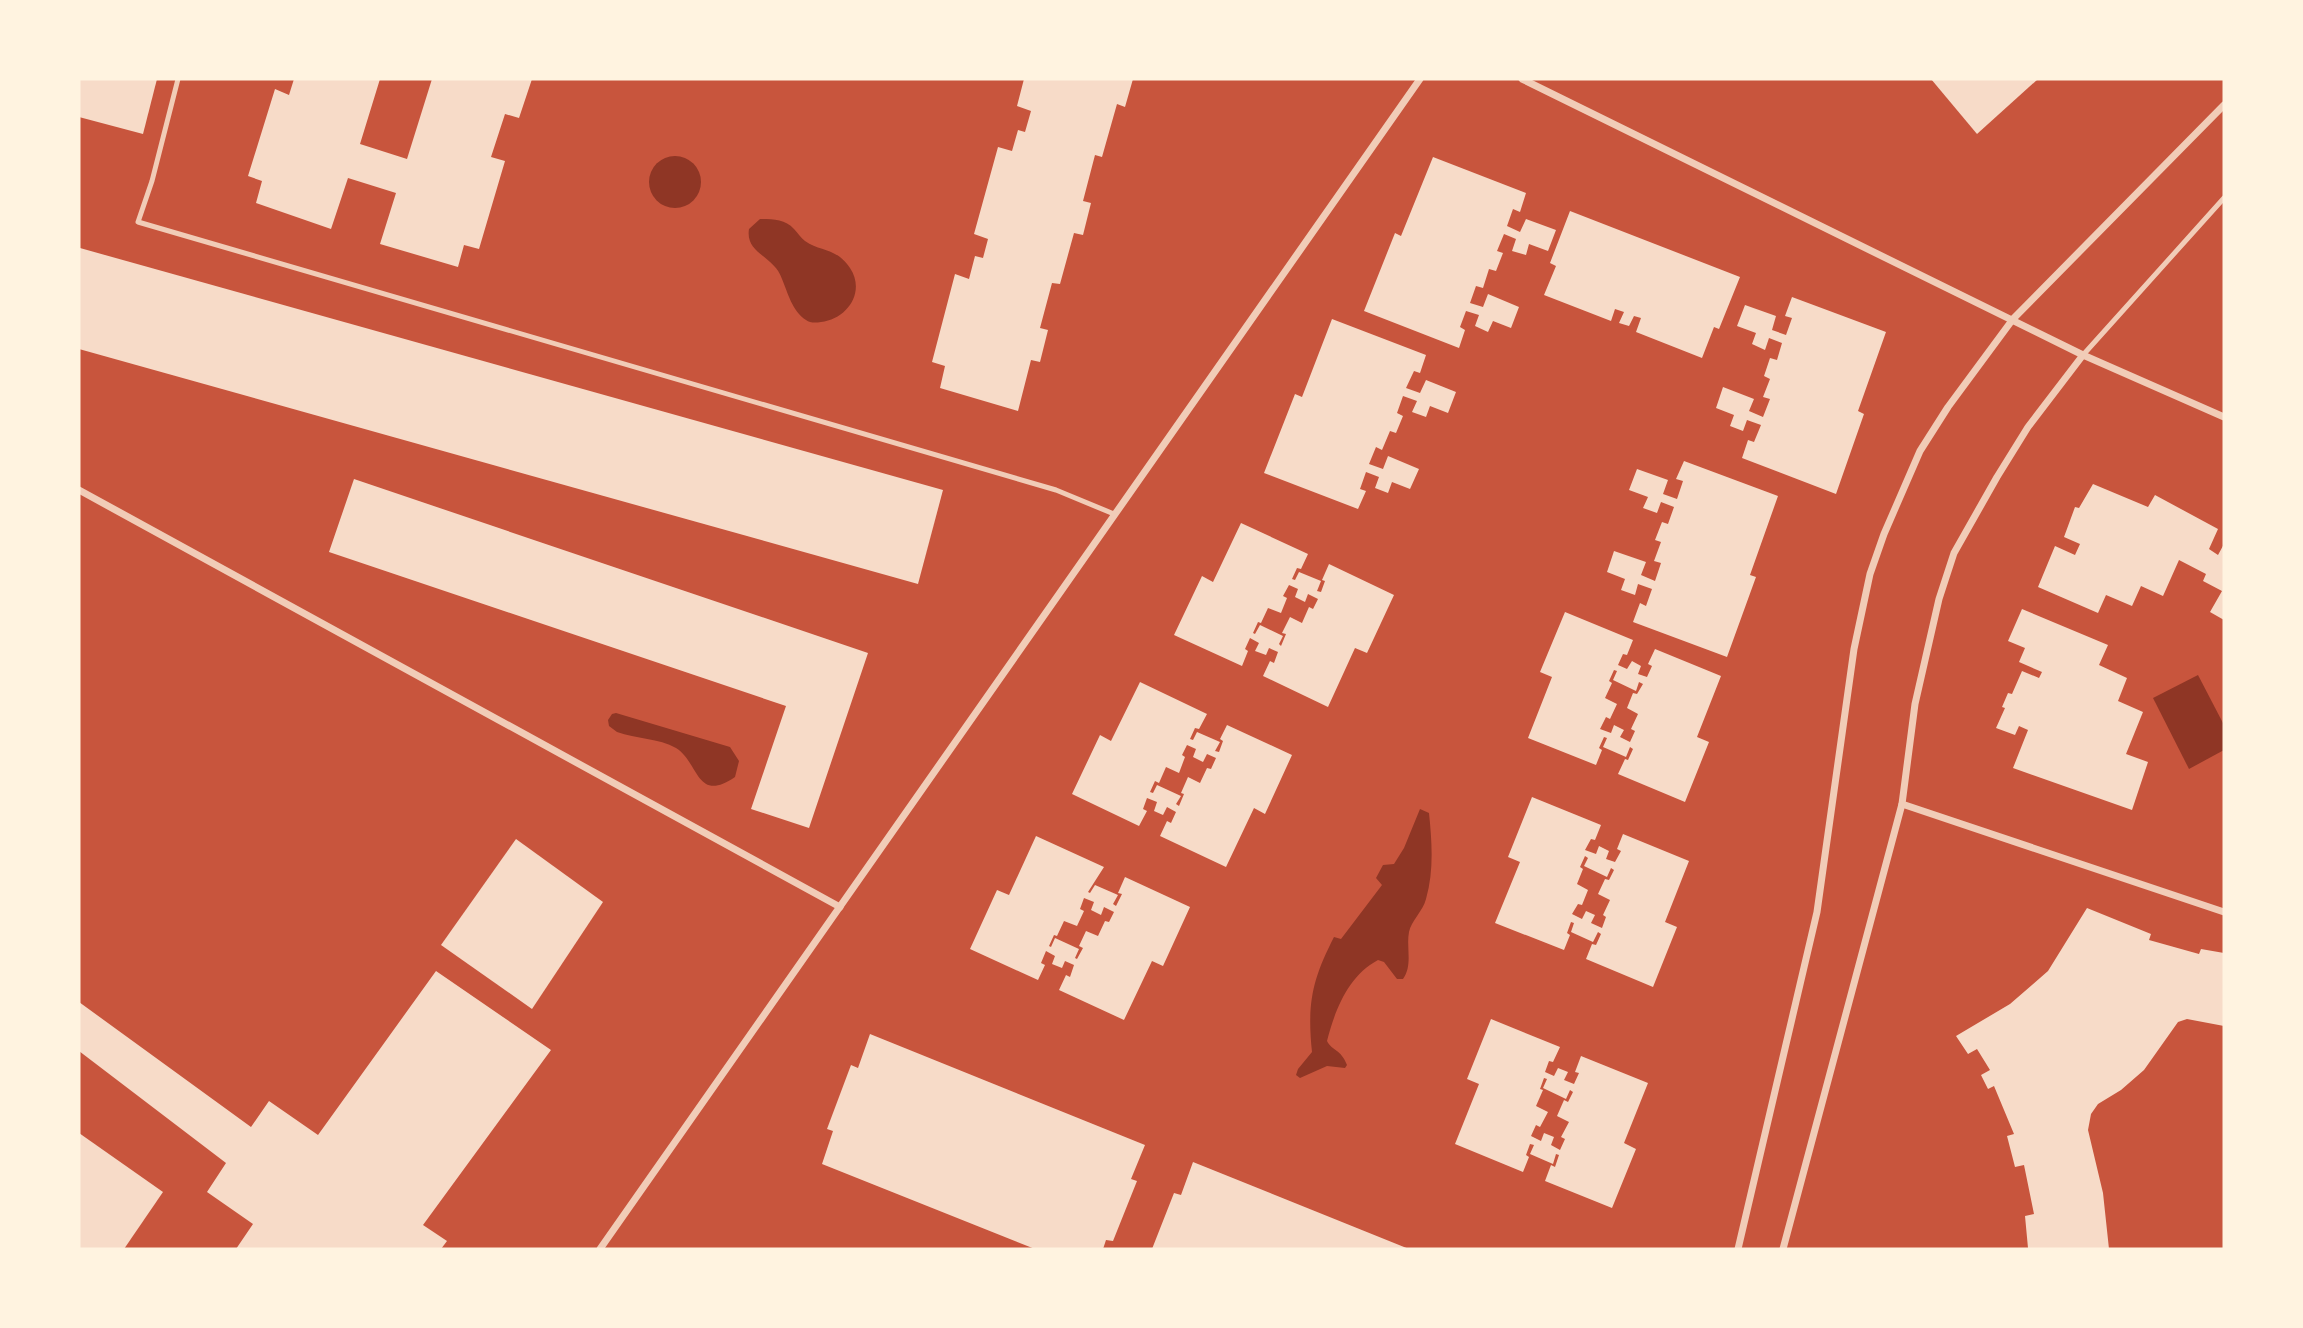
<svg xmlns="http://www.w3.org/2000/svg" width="2303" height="1328" font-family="Montserrat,sans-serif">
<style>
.water{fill:#8f3625}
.building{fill:#f7dbc8;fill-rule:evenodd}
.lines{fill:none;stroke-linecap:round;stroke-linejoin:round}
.service{stroke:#f1ccb7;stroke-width:5}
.minor{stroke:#f1ccb7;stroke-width:7}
</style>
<rect width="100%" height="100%" fill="#c8553d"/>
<g class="water">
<circle cx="675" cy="182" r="26"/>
<path d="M 760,219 C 773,219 785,219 794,229 C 798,233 801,238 805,241 C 821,252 837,248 850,268 C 866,292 847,319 821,322 C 815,323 810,323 806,320 C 792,311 788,293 782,279 C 774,255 745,254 749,229 Z"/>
<polygon points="2198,675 2224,725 2224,750 2189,769 2153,698"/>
<path d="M 616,713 L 730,747 L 739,761 L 735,777 C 696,804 699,762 676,748 C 659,738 636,739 617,732 L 609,726 L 608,720 L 612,714 Z"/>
<path d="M 1420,809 L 1429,813 C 1432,842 1434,871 1426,899 C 1423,911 1411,921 1409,932 C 1406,948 1413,965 1403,979 L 1397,979 L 1384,962 L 1378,960 C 1348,976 1335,1010 1327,1041 C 1332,1051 1341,1049 1347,1065 L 1345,1068 L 1327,1066 L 1300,1078 L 1296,1075 L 1298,1069 L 1312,1052 C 1307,1004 1312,980 1334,937 L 1341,939 L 1382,885 L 1376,878 L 1383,865 L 1394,864 L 1404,848 Z"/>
</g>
<g class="building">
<polygon points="79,79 157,79 143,134 79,117"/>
<polygon points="294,79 380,79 360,144 407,159 432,79 532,79 519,118 505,114 491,157 505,161 479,249 464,245 458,267 380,244 396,193 348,178 331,229 256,203 262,181 248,176 275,89 289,95"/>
<polygon points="1024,79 1133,79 1125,107 1117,104 1102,157 1095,155 1083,201 1091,203 1083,235 1074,233 1060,284 1052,283 1040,328 1048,330 1040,362 1031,360 1018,411 940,388 945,366 932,362 955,274 969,279 975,256 983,258 988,239 974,234 998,147 1012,151 1018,130 1025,132 1031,111 1017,106"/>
<polygon points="1931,79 2038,79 1977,134"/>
<polygon points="1433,157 1526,193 1520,212 1513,209 1507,226 1520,232 1526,219 1556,230 1548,251 1529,244 1526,255 1512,251 1516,239 1504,234 1497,251 1503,253 1496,271 1489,269 1483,288 1476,286 1470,303 1483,307 1488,294 1519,307 1511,328 1493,321 1488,332 1475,326 1479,315 1466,311 1460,327 1465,330 1459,348 1364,311 1395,233 1401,236"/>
<polygon points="1570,211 1740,277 1719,329 1714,327 1702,358 1636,332 1641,318 1634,316 1629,326 1619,323 1624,312 1615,309 1611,321 1544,295 1556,266 1550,263"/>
<polygon points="80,248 943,490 918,584 79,349"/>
<polygon points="1792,297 1886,332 1858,411 1864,414 1836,494 1742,458 1748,440 1754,442 1761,425 1747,420 1743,431 1730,426 1734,415 1716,408 1723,387 1754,399 1749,411 1763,417 1770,399 1763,397 1770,379 1764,376 1770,358 1777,360 1782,343 1769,338 1765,350 1752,344 1756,333 1737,326 1745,305 1776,316 1772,330 1786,335 1792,318 1785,316"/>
<polygon points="1332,319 1426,355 1420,373 1414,371 1406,388 1420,393 1426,380 1456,392 1448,413 1430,406 1426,417 1412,412 1417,401 1403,396 1397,413 1403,416 1396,433 1390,431 1382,450 1376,447 1369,464 1383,469 1388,456 1419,469 1410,489 1392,482 1388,493 1375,488 1379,477 1366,472 1360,489 1366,491 1358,509 1264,473 1295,394 1302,397"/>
<polygon points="1684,461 1778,496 1750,575 1756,577 1727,657 1633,622 1640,603 1646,606 1652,589 1638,584 1635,595 1621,590 1625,579 1607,572 1614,551 1646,562 1641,575 1655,581 1661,563 1654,561 1661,542 1655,540 1662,522 1668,524 1674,507 1661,502 1657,513 1643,508 1648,497 1629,490 1637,469 1668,480 1663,494 1677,499 1683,481 1676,479"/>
<polygon points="354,479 868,653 809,828 751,809 786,706 329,552"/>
<polygon points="2093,484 2148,507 2155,495 2218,529 2209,549 2218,555 2224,544 2224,620 2210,612 2222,591 2203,581 2206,574 2179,560 2163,596 2141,586 2132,606 2106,595 2098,613 2038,587 2055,546 2075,555 2080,544 2064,537 2075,507 2079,508"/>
<path d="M 1241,523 L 1308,554 L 1301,569 L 1297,568 L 1292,579 L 1295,580 L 1299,572 L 1321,581 L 1317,591 L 1321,592 L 1325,581 L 1322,580 L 1329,564 L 1394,595 L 1367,653 L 1355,648 L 1328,707 L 1263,676 L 1270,661 L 1274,663 L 1278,652 L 1269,648 L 1266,655 L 1255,651 L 1259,643 L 1250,638 L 1245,649 L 1248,651 L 1242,666 L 1174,635 L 1202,576 L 1213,582 ZM 1289,585 L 1298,589 L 1295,597 L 1305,602 L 1308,594 L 1318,599 L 1313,609 L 1309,607 L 1302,623 L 1290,617 L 1282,633 L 1286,634 L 1281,646 L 1279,644 L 1283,636 L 1260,625 L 1255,634 L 1253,633 L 1258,622 L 1261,623 L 1268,608 L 1281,613 L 1287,598 L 1283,596 Z"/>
<polygon points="2022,609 2108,645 2099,665 2127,678 2118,701 2143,712 2126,754 2148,762 2132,810 2013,768 2028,730 2019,726 2015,735 1996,728 2005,708 2002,707 2008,693 2012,694 2022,671 2039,678 2042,672 2019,662 2025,648 2008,641"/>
<path d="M 1565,612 L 1633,640 L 1627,655 L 1623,654 L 1618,665 L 1627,669 L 1632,661 L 1641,666 L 1638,674 L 1647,677 L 1652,666 L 1648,664 L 1655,649 L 1721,676 L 1697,737 L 1709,742 L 1685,802 L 1618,774 L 1625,759 L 1628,760 L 1633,749 L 1630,747 L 1626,757 L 1603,747 L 1607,738 L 1604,737 L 1599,748 L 1602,750 L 1596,765 L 1528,738 L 1552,677 L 1540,672 ZM 1614,670 L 1617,671 L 1613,680 L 1636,691 L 1639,682 L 1643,684 L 1637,694 L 1633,693 L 1627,708 L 1638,714 L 1631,729 L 1635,731 L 1630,742 L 1620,737 L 1624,730 L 1614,725 L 1611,733 L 1600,729 L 1606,717 L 1610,719 L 1617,704 L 1605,698 L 1612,683 L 1609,681 Z"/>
<path d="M 1140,682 L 1207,714 L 1199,729 L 1195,728 L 1190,739 L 1193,740 L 1197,732 L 1220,742 L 1215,751 L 1219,752 L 1223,741 L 1220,739 L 1227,725 L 1292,755 L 1265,814 L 1254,808 L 1226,867 L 1160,836 L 1167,821 L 1171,823 L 1176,812 L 1167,807 L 1163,815 L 1154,811 L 1157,802 L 1147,798 L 1143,809 L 1147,811 L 1139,826 L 1072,794 L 1100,735 L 1111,741 ZM 1187,745 L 1196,749 L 1193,757 L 1203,762 L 1207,754 L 1216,758 L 1211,769 L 1207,768 L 1200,783 L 1188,777 L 1181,793 L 1184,794 L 1179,806 L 1176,804 L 1181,796 L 1157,785 L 1153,793 L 1150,792 L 1155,781 L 1159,783 L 1166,767 L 1179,773 L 1185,757 L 1182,755 Z"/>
<path d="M 1532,797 L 1601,825 L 1595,840 L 1591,839 L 1585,850 L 1596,854 L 1599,846 L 1609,851 L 1606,859 L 1615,862 L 1621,851 L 1617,849 L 1623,834 L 1689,861 L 1665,922 L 1677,927 L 1653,987 L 1586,959 L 1592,944 L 1596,945 L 1601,934 L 1598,932 L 1593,942 L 1571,932 L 1574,923 L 1571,922 L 1567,933 L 1570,935 L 1564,950 L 1495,923 L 1520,862 L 1508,857 ZM 1585,856 L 1588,858 L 1584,866 L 1607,877 L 1611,868 L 1614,870 L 1609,880 L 1605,879 L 1598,894 L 1610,900 L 1603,915 L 1606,917 L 1602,928 L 1591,923 L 1595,915 L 1586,911 L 1582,919 L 1572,914 L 1578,904 L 1582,905 L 1588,890 L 1577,884 L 1583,869 L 1580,867 Z"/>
<path d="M 1036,836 L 1104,867 L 1088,892 L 1090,893 L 1095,885 L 1118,895 L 1113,904 L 1116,906 L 1122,894 L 1118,893 L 1125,877 L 1190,907 L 1163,966 L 1152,961 L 1124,1020 L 1059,990 L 1066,975 L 1070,977 L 1074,965 L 1065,961 L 1062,968 L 1052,964 L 1055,956 L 1046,951 L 1041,963 L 1045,965 L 1038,980 L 970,949 L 997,890 L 1009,895 ZM 1084,898 L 1094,902 L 1091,910 L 1101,915 L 1104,907 L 1114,912 L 1109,922 L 1105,921 L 1098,936 L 1086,931 L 1079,946 L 1083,948 L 1077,959 L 1075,958 L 1079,949 L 1055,938 L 1051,947 L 1049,946 L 1054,935 L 1057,936 L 1064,921 L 1077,926 L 1084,911 L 1080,909 Z"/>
<polygon points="516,839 603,902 532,1009 441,945"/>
<polygon points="2087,908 2151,934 2149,940 2199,954 2201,949 2224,953 2224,1026 2187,1019 2178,1022 2144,1070 2121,1090 2098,1104 2091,1114 2088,1130 2103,1193 2109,1249 2028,1248 2025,1216 2034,1214 2024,1165 2015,1167 2007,1136 2014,1134 1994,1086 1988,1089 1981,1075 1990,1070 1977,1049 1968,1054 1956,1036 2010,1004 2048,971"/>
<polygon points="436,971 551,1050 423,1225 447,1241 441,1249 236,1249 253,1224 207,1192 226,1163 79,1051 79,1002 251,1127 269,1101 318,1135"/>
<path d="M 1491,1019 L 1560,1047 L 1553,1062 L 1549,1061 L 1545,1072 L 1554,1076 L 1558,1068 L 1568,1072 L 1564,1080 L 1574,1084 L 1579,1073 L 1575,1072 L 1581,1056 L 1648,1083 L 1624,1143 L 1636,1149 L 1612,1208 L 1545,1181 L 1551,1165 L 1555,1167 L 1559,1155 L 1556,1154 L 1553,1164 L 1530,1154 L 1534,1145 L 1530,1144 L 1526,1155 L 1529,1157 L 1523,1172 L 1455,1144 L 1479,1084 L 1467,1079 ZM 1544,1078 L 1547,1079 L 1543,1088 L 1566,1099 L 1570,1090 L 1573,1092 L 1568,1102 L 1564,1100 L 1557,1116 L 1569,1122 L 1561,1137 L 1565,1139 L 1560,1150 L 1551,1145 L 1554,1137 L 1544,1133 L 1541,1141 L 1531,1136 L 1536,1125 L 1540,1127 L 1548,1112 L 1536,1106 L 1543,1090 L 1540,1089 Z"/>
<polygon points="870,1034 1145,1145 1131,1179 1137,1181 1113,1241 1106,1240 1103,1249 1035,1249 822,1164 833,1131 827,1129 851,1065 858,1068"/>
<polygon points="79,1133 163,1192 124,1249 79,1249"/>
<polygon points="1193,1162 1409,1249 1152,1249 1174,1193 1181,1195"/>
</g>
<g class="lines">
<g class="service">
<polyline points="178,79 152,181 138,222 1056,490 1114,514"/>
<polyline points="2083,355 2224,198"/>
</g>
<g class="minor">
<polyline points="1522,79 2083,355 2224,417"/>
<polyline points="79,490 840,907"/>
<polyline points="1902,804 2224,912"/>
<polyline points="600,1249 1420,79"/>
<polyline points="1738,1249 1817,912 1854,649 1870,574 1884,534 1920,451 1948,407 2013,319 2224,105"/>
<polyline points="1783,1249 1902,804 1915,704 1939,599 1954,553 1997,477 2028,427 2083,355"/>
</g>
</g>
<rect width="2303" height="1328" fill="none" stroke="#fff3e0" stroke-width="161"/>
</svg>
